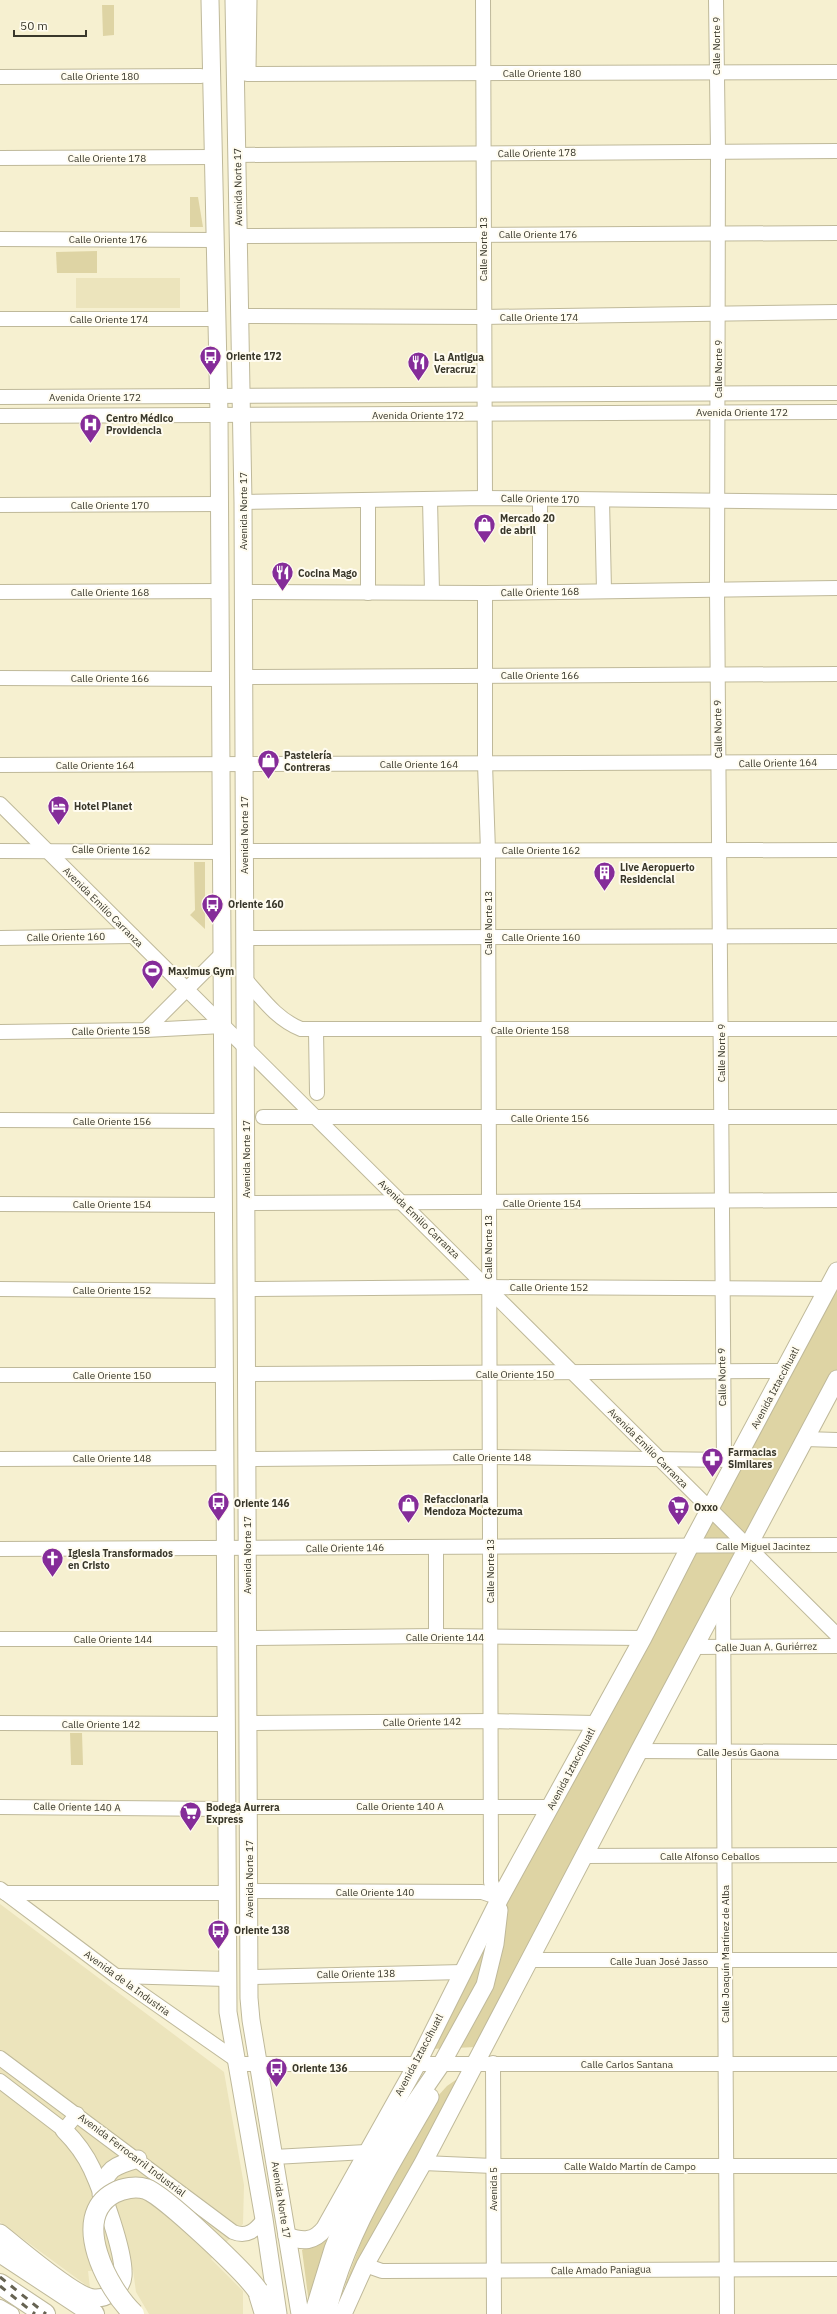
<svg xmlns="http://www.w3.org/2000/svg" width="837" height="2314" font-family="'IBM Plex Sans',sans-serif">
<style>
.built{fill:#ece4bc}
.green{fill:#ded4a4}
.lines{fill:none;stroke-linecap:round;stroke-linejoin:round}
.minor-casing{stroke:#bfb99a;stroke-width:16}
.major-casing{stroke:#bfb99a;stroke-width:19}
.highway-casing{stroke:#bfb99a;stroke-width:22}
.minor{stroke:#fff;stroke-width:14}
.major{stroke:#fff;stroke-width:17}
.highway{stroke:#fff;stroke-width:20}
.rail{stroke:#666352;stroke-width:3;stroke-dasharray:7 7;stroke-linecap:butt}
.highway-bridge-casing{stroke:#bfb99a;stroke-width:22;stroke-linecap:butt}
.highway-bridge{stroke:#fff;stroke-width:20}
.labels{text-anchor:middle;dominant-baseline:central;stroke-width:4;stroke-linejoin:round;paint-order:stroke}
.street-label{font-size:10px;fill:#39372a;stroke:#fffcf0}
.poi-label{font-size:10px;font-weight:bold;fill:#39372a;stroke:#fffcf0;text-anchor:start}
</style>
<rect width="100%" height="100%" fill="#f6f0d0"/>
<g class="built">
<rect x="76" y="278" width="104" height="30"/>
<polygon points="0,1904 224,2072 244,2185 243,2224 211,2259 243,2291 243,2314 149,2314 136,2292 133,2270 88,2271 90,2288 0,2222"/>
</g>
<g class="green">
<polygon points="102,5 114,5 114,35 103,36"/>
<polygon points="190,197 198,197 203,227 190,227"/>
<polygon points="97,251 97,273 57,273 56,252"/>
<polygon points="194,862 205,862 205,929 190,915 195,910"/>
<polygon points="837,1277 837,1373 477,2047 430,2049 512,1884"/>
<polygon points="70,1733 82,1733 83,1765 71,1765"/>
<polygon points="460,2077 351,2280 345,2285 366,2229 437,2097 447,2086"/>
<polygon points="337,2226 310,2311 302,2250 320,2240"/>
</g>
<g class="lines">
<defs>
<g id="minor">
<polyline points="483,0 485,498"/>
<polyline points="716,0 718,152 717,589 724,1459"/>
<polyline points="247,74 837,72"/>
<polyline points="0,77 201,76"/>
<polyline points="237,155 837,151"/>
<polyline points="0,158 213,157"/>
<polyline points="239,236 837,233"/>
<polyline points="0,239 215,240"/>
<polyline points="240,316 483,317 837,312"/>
<polyline points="0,319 217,319"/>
<polyline points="0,397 837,393"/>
<polyline points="0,416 837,412"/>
<polyline points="430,499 432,592"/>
<polyline points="602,500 604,590"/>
<polyline points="368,501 368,593"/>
<polyline points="243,502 485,498 837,502"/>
<polyline points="0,505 220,504"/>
<polyline points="0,592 220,591"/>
<polyline points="243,592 485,593 837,588"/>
<polyline points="540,592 540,499"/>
<polyline points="485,593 485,764 488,851 491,1882 494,1890 500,1898"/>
<polyline points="243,677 837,674"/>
<polyline points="0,678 221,679"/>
<polyline points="0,765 837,762"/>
<polyline points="0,804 837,1635"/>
<polyline points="0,851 222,852"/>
<polyline points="244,851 837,850"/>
<polyline points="0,938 133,936"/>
<polyline points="244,938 837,936"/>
<path d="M 244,978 C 262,998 276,1019 301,1029 L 837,1029"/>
<polyline points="146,1030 222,954"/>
<polyline points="316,1031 317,1093"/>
<polyline points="0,1032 146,1030 223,1026"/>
<polyline points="263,1117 837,1117"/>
<polyline points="0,1120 223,1121"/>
<polyline points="246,1203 837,1200"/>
<polyline points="0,1204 224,1205"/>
<polyline points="0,1289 224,1291"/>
<polyline points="246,1289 488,1287 828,1289"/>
<polyline points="247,1374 783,1371"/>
<polyline points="0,1375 225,1375"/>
<polyline points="805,1439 837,1440"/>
<polyline points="0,1459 225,1458"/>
<polyline points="247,1459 490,1457 732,1460"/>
<polyline points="436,1547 436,1636"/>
<polyline points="0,1549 837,1545"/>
<polyline points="723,1594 727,2314"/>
<polyline points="248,1638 436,1636 643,1638"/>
<polyline points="0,1639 226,1639"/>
<polyline points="695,1647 837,1646"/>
<polyline points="0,1723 225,1724"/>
<polyline points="248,1723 490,1721 596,1723"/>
<polyline points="639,1751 837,1752"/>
<polyline points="0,1807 226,1809"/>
<polyline points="248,1807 551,1807"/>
<polyline points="584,1856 837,1855"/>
<polyline points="0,1889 116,1976 242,2064 837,2064"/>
<polyline points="249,1891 482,1892 500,1898"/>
<polyline points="5,1893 226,1893"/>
<polyline points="529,1960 837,1960"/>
<polyline points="116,1976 227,1979"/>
<polyline points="249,1977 463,1972"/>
<path d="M 0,2058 L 233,2232 C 247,2238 256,2230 264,2219"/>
<polyline points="493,2063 494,2314"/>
<polyline points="0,2081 64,2130 77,2114"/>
<polyline points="274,2157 366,2152"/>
<polyline points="423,2163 493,2166 837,2166"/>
<polyline points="365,2265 382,2271 837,2269"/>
<polyline points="0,2307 12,2314"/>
</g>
<g id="major">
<polyline points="210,0 219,415 228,2012 264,2219 278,2314"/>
<polyline points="234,0 243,502 249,1998 251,2020 300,2314"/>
<polyline points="247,69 248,0"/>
<path d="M 101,2194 C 106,2168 114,2166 138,2159"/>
<path d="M 0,2233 C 17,2246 75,2297 94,2298 C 107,2299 122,2289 123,2276 C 125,2253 102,2191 92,2169 C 85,2154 75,2141 64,2130"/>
<path d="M 287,2236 C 303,2242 314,2242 325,2228 L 417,2064 L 500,1898 L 643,1638 L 690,1546 L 837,1271"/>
<polyline points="313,2314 333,2249 343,2224 389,2140 442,2063 485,1985 495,1944 499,1910"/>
<path d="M 327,2314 C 345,2235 390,2167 430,2097"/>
<polyline points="343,2314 365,2265 423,2163 639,1751 837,1379"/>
</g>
<g id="highway">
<polyline points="0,2252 94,2314"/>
<polyline points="0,2284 45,2314"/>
<polyline points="258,2291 265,2314"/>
</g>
</defs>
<use href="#minor" class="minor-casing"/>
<use href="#major" class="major-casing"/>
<use href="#highway" class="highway-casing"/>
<use href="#minor" class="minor"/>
<use href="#major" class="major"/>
<use href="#highway" class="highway"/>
<g class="rail">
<polyline points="0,2277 46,2314"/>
<polyline points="0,2286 35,2314"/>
</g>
<defs>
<path id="highway-bridge" d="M 134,2314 C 108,2290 69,2217 114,2193 C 123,2188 136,2186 146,2189 C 164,2195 246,2273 258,2291"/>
</defs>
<use href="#highway-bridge" class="highway-bridge-casing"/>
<use href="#highway-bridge" class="highway-bridge"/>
</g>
<defs>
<symbol id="bus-pin" viewBox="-11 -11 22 30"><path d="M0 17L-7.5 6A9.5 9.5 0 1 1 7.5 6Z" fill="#852c99" stroke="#fffcf0"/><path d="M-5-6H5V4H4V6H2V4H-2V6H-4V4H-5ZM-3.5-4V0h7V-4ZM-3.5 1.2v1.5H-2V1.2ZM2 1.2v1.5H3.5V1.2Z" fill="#fff"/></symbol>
<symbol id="restaurant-pin" viewBox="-11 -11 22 30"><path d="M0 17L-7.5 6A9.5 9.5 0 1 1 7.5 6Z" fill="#852c99" stroke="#fffcf0"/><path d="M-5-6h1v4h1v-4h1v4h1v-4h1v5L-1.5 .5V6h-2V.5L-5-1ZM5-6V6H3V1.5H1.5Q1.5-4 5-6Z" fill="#fff"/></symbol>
<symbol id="hospital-pin" viewBox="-11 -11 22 30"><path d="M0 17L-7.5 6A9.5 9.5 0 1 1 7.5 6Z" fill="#852c99" stroke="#fffcf0"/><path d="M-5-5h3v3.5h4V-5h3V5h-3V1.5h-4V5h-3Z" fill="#fff"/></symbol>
<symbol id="shop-pin" viewBox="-11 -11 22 30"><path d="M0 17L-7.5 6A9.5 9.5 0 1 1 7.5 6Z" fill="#852c99" stroke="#fffcf0"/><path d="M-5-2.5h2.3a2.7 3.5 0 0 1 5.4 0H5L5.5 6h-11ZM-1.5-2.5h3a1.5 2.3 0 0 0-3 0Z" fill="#fff"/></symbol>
<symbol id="hotel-pin" viewBox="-11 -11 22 30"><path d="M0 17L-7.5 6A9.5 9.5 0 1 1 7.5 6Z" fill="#852c99" stroke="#fffcf0"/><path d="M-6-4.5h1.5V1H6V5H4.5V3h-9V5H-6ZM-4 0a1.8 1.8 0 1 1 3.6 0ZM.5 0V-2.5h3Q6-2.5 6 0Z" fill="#fff"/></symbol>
<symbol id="building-pin" viewBox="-11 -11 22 30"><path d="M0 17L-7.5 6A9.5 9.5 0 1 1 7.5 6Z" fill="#852c99" stroke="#fffcf0"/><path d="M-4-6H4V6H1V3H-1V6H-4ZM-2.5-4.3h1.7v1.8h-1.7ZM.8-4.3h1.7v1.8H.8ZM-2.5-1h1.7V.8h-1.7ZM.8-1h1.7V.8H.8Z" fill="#fff"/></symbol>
<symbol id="stadium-pin" viewBox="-11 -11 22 30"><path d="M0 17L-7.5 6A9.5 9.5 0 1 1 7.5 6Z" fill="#852c99" stroke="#fffcf0"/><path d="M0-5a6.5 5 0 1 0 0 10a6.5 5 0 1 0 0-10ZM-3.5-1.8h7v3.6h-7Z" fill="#fff"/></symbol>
<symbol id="pharmacy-pin" viewBox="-11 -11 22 30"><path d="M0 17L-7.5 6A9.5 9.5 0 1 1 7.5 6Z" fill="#852c99" stroke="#fffcf0"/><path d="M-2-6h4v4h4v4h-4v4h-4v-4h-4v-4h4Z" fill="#fff"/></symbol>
<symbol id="supermarket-pin" viewBox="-11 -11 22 30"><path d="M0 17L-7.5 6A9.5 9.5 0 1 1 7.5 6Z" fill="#852c99" stroke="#fffcf0"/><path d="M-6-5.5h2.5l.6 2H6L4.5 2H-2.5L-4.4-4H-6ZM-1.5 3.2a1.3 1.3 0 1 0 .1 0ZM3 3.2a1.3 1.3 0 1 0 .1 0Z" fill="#fff"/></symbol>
<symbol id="church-pin" viewBox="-11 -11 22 30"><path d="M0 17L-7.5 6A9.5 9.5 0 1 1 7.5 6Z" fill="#852c99" stroke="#fffcf0"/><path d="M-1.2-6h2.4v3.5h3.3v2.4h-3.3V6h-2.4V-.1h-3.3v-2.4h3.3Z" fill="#fff"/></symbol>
</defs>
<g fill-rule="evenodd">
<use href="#bus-pin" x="198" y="344" width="25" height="34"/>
<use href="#restaurant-pin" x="406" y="350" width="25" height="34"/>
<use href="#hospital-pin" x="78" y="412" width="25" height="34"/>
<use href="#shop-pin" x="472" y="512" width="25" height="34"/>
<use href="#restaurant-pin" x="270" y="560" width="25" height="34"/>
<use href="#shop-pin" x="256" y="748" width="25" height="34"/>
<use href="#hotel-pin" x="46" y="794" width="25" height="34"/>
<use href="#building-pin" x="592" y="860" width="25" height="34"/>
<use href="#bus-pin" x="200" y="892" width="25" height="34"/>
<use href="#stadium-pin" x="140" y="958" width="25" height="34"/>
<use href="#pharmacy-pin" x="700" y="1446" width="25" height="34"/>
<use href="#bus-pin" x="206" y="1490" width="25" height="34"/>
<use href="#shop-pin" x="396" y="1492" width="25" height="34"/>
<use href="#supermarket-pin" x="666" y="1494" width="25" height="34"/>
<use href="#church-pin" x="40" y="1546" width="25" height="34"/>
<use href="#supermarket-pin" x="178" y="1800" width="25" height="34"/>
<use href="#bus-pin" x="206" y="1918" width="25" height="34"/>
<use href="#bus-pin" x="264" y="2056" width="25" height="34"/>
</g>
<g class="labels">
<g class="street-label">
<text transform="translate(716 46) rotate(-90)">Calle Norte 9</text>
<text x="542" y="73">Calle Oriente 180</text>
<text x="100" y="76">Calle Oriente 180</text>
<text transform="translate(537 153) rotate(-1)">Calle Oriente 178</text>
<text x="107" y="158">Calle Oriente 178</text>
<text transform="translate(238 187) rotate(-91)">Avenida Norte 17</text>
<text x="538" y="234">Calle Oriente 176</text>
<text x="108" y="239">Calle Oriente 176</text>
<text transform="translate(483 249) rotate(-90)">Calle Norte 13</text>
<text x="539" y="317">Calle Oriente 174</text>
<text x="109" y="319">Calle Oriente 174</text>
<text transform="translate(718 369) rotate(-90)">Calle Norte 9</text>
<text x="95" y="397">Avenida Oriente 172</text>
<text x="742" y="412">Avenida Oriente 172</text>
<text x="418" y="415">Avenida Oriente 172</text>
<text transform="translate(540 499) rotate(1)">Calle Oriente 170</text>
<text x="110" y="505">Calle Oriente 170</text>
<text transform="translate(243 511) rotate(-90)">Avenida Norte 17</text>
<text x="110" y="592">Calle Oriente 168</text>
<text transform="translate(540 592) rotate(-1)">Calle Oriente 168</text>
<text x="540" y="675">Calle Oriente 166</text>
<text x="110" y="678">Calle Oriente 166</text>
<text transform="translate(718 729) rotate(-91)">Calle Norte 9</text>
<text transform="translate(778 763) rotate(-1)">Calle Oriente 164</text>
<text x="419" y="764">Calle Oriente 164</text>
<text x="95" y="765">Calle Oriente 164</text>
<text transform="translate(244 835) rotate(-90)">Avenida Norte 17</text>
<text transform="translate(111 850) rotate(1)">Calle Oriente 162</text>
<text x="541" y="850">Calle Oriente 162</text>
<text transform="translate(103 907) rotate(45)">Avenida Emilio Carranza</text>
<text transform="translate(488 923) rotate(-90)">Calle Norte 13</text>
<text transform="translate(66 937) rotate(-1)">Calle Oriente 160</text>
<text x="541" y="937">Calle Oriente 160</text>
<text x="530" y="1030">Calle Oriente 158</text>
<text transform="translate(111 1031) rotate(-1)">Calle Oriente 158</text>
<text transform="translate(721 1053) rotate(-90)">Calle Norte 9</text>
<text x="550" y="1118">Calle Oriente 156</text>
<text x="112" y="1121">Calle Oriente 156</text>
<text transform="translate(246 1159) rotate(-90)">Avenida Norte 17</text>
<text x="542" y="1203">Calle Oriente 154</text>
<text x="112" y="1204">Calle Oriente 154</text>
<text transform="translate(419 1219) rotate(44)">Avenida Emilio Carranza</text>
<text transform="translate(488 1247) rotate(-90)">Calle Norte 13</text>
<text x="549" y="1287">Calle Oriente 152</text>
<text x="112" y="1290">Calle Oriente 152</text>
<text x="515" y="1374">Calle Oriente 150</text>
<text x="112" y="1375">Calle Oriente 150</text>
<text transform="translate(722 1377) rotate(-91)">Calle Norte 9</text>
<text transform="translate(775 1388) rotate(-62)">Avenida Iztaccíhuatl</text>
<text transform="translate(648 1448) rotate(45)">Avenida Emilio Carranza</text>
<text x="492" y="1457">Calle Oriente 148</text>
<text x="112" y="1458">Calle Oriente 148</text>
<text x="763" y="1546">Calle Miguel Jacintez</text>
<text transform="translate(345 1548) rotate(-1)">Calle Oriente 146</text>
<text transform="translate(247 1555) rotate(-90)">Avenida Norte 17</text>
<text transform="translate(490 1571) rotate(-90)">Calle Norte 13</text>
<text x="445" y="1637">Calle Oriente 144</text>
<text x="113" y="1639">Calle Oriente 144</text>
<text transform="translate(766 1647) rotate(-1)">Calle Juan A. Guriérrez</text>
<text transform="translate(422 1722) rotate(-1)">Calle Oriente 142</text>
<text x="101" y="1724">Calle Oriente 142</text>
<text x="738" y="1752">Calle Jesús Gaona</text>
<text transform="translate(571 1769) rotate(-62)">Avenida Iztaccíhuatl</text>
<text x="400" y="1806">Calle Oriente 140 A</text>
<text transform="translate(77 1807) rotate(1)">Calle Oriente 140 A</text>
<text x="710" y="1856">Calle Alfonso Ceballos</text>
<text transform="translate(249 1879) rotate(-90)">Avenida Norte 17</text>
<text x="375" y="1892">Calle Oriente 140</text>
<text transform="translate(725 1954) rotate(-90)">Calle Joaquín Martínez de Alba</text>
<text x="659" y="1961">Calle Juan José Jasso</text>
<text transform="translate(356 1974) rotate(-1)">Calle Oriente 138</text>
<text transform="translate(127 1983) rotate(36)">Avenida de la Industria</text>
<text transform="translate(419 2055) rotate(-62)">Avenida Iztaccíhuatl</text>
<text x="627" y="2064">Calle Carlos Santana</text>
<text transform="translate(132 2155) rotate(37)">Avenida Ferrocarril Industrial</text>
<text x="630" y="2166">Calle Waldo Martín de Campo</text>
<text transform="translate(493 2189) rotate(-90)">Avenida 5</text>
<text transform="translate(281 2200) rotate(81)">Avenida Norte 17</text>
<text transform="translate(601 2270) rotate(-1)">Calle Amado Paniagua</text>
</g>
<g class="poi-label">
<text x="226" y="356">Oriente 172</text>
<text x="434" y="357">La Antigua<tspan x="434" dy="12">Veracruz</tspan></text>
<text x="106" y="418">Centro Médico<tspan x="106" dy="12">Providencia</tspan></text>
<text x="500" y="518">Mercado 20<tspan x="500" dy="12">de abril</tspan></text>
<text x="298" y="573">Cocina Mago</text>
<text x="284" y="755">Pastelería<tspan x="284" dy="12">Contreras</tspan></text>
<text x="74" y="806">Hotel Planet</text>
<text x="620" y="867">Live Aeropuerto<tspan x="620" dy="12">Residencial</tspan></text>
<text x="228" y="904">Oriente 160</text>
<text x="168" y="971">Maximus Gym</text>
<text x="728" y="1452">Farmacias<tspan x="728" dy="12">Similares</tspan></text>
<text x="424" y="1499">Refaccionaria<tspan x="424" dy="12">Mendoza Moctezuma</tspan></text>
<text x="234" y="1503">Oriente 146</text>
<text x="694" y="1507">Oxxo</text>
<text x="68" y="1553">Iglesia Transformados<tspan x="68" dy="12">en Cristo</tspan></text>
<text x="206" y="1807">Bodega Aurrera<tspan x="206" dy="12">Express</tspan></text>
<text x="234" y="1930">Oriente 138</text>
<text x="292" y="2068">Oriente 136</text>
</g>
</g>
<path d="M14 30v6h72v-6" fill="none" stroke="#39372a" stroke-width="2"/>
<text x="20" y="30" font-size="12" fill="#39372a" stroke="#fffcf0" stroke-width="3" paint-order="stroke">50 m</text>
</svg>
